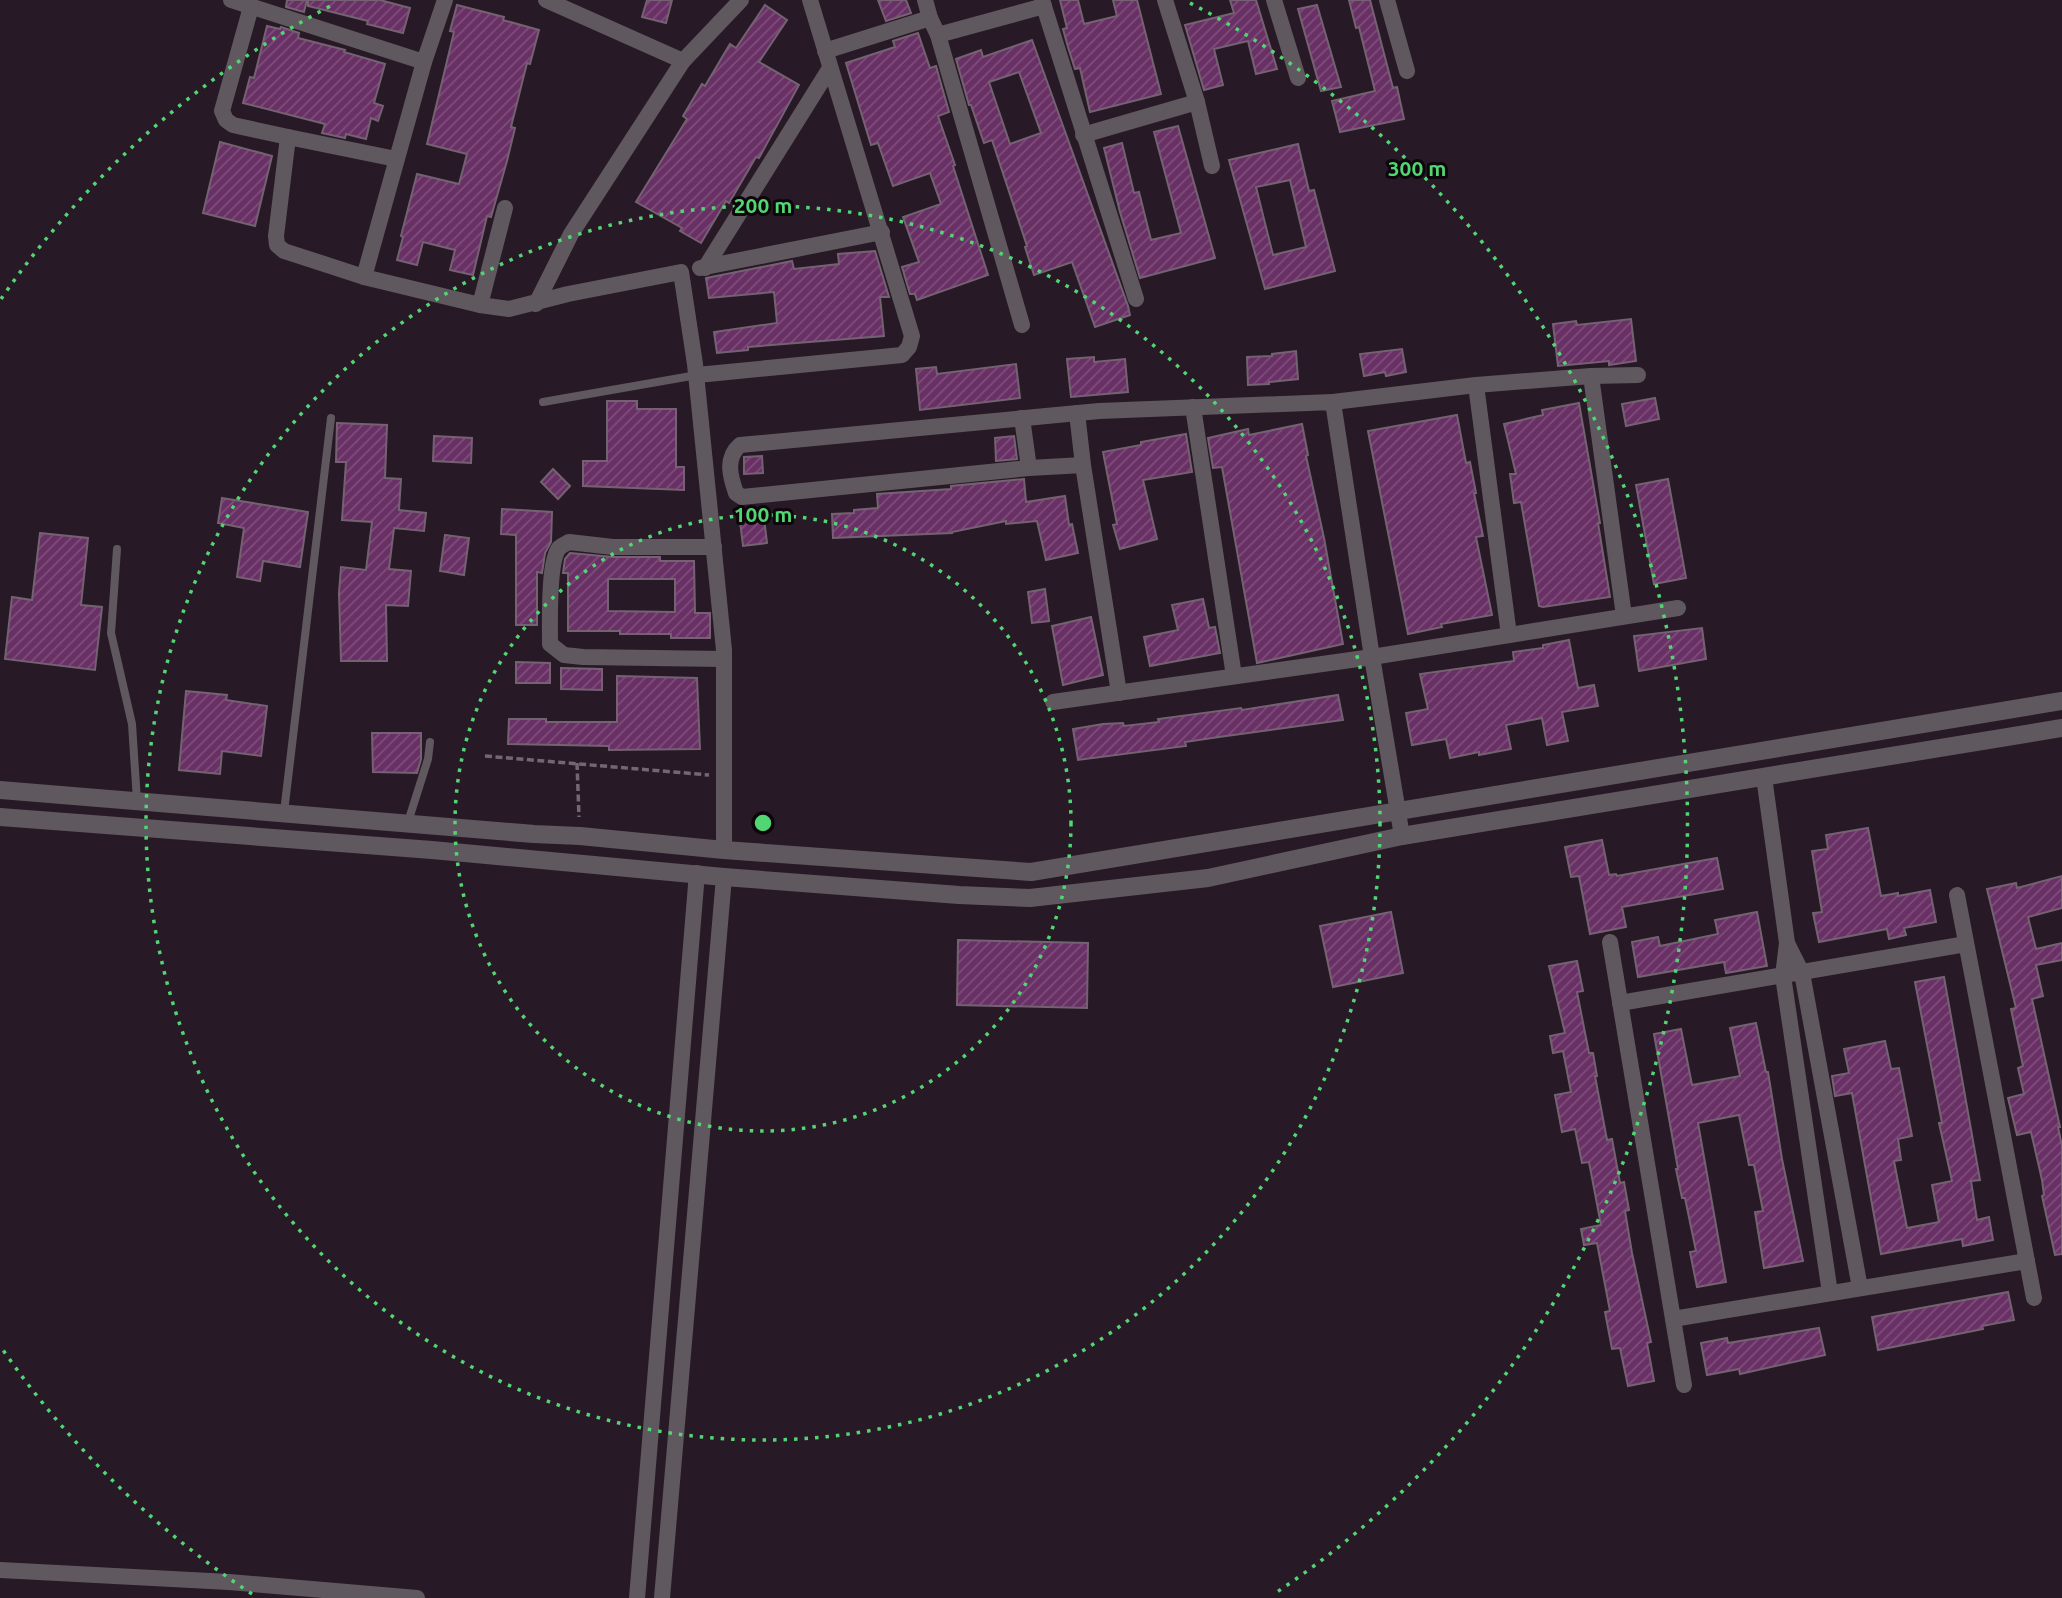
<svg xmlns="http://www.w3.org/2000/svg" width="2062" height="1598" font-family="Ubuntu,sans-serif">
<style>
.building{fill:url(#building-hatch);stroke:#746272;stroke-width:2;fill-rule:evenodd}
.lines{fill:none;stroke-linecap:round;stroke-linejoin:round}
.path{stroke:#746672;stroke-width:3.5;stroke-dasharray:7 3.5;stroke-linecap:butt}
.service{stroke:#60585f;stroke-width:8}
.minor{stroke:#60585f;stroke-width:16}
.tertiary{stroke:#60585f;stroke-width:18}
.ring{fill:none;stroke:#52d673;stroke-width:3.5;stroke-dasharray:3.5 7}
.centre{fill:#52d673;stroke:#0d070c;stroke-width:3.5}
.ring-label{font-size:21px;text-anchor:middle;font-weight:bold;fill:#52d673;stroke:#0d070c;stroke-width:6;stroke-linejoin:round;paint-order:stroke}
</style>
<defs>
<pattern id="building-hatch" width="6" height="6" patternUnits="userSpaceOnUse" patternTransform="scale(1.75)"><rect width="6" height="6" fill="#683064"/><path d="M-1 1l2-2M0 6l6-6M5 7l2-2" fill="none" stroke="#7e4e7b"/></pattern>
</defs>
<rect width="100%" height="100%" fill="#281926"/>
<g class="building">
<polygon points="287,0 307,0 304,12 286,7"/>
<polygon points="308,0 380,0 410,8 403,33 367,24 368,21 308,6"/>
<polygon points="647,0 672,0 666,23 642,17"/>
<polygon points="878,0 906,0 911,13 886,21"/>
<polygon points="1060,0 1078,0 1084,24 1117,16 1113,0 1137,0 1161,94 1090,112 1080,68 1075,69 1068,47 1063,29 1067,28"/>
<polygon points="1230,0 1256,0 1277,69 1256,74 1248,41 1214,49 1223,85 1204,90 1185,25 1234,13"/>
<polygon points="1349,0 1370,0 1393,88 1397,87 1404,119 1340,132 1332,101 1375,91 1359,27 1356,28"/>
<polygon points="457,5 504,17 503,20 539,30 530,64 527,63 511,127 515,128 507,161 491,217 487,216 473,275 450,270 455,250 423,242 417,265 397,260 403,237 401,236 417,174 459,184 467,154 427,144 454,32 450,31"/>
<polygon points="765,5 787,20 759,62 799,85 759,158 756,157 729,203 726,201 701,243 680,231 682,228 636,202 687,119 683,116 702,84 705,86 730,44 736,48"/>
<polygon points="1317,5 1341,87 1321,91 1298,9"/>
<polygon points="267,26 280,29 281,27 299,33 298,38 345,50 344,52 385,64 374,103 383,106 378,121 371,118 366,139 346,134 345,138 322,133 325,124 243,103 250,77 254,78"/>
<polygon points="918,33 930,68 936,66 949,112 938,116 955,165 953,166 988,275 917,300 915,294 910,294 902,267 919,262 903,217 941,204 930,173 893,186 878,143 871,145 846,63 895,47 893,41"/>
<path d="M 1032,40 L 1128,306 L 1130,315 L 1095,327 L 1072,262 L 1034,275 L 1025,247 L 1027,246 L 992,140 L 984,143 L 971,105 L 969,105 L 956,59 L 981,50 L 983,57 ZM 1019,72 L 1041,133 L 1010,144 L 989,82 Z"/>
<polygon points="1178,126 1215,258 1140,278 1120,212 1104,148 1122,143 1134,193 1139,192 1151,240 1181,233 1154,132"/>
<polygon points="220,142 272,156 255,226 203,213"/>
<path d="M 1298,144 L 1309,191 L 1314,190 L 1335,271 L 1265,289 L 1229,160 ZM 1290,180 L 1306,247 L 1273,255 L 1256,187 Z"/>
<polygon points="875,251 889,297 880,297 884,336 748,347 748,350 717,353 714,332 777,323 774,292 709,298 706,278 792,261 794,269 839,264 838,254"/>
<polygon points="1631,319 1636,361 1609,365 1609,361 1558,366 1553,324 1576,321 1577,325"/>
<polygon points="1402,349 1406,372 1386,376 1385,372 1364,376 1360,354"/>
<polygon points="1296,351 1298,379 1269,382 1269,384 1248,385 1247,357 1272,356 1272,354"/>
<polygon points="1094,357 1094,362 1125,359 1128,392 1071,397 1067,359"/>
<polygon points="1016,364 1020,398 920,410 916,369 936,367 937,374"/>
<polygon points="1655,398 1659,419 1626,426 1622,404"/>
<polygon points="607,401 637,401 637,409 676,409 676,467 684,467 684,490 583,486 583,461 607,461"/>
<polygon points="1579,403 1600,523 1598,523 1610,597 1543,607 1539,606 1521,502 1514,503 1510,474 1516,474 1504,424 1543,415 1542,410"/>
<polygon points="1457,415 1466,463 1470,462 1476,493 1474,493 1483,536 1476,537 1492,615 1441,624 1442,627 1408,634 1368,431"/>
<polygon points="337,423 387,425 385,478 401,479 399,510 426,513 424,531 394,528 389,569 411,571 408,606 386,605 387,661 341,661 339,593 341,567 366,570 372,522 342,520 346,462 336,462"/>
<polygon points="1302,424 1308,455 1306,456 1324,538 1343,644 1257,663 1222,467 1213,468 1208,438 1248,429 1249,435"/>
<polygon points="1186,434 1192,472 1143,480 1157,539 1120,549 1113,525 1117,524 1103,452 1141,445 1141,442"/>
<polygon points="434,436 472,438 471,463 433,461"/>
<polygon points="1014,436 1017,459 996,461 995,438"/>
<polygon points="762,456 763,473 744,474 744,457"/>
<polygon points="553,469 570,486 558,499 541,482"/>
<polygon points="1024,479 1026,502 1065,496 1069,525 1072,524 1078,553 1046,560 1037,521 1006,524 1006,521 952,532 952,533 833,538 832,514 854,513 854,510 878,508 877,494 951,489 951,486"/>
<polygon points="1668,479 1686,578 1654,584 1636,485"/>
<polygon points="222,498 308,512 300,567 263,561 260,581 237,577 244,528 218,523"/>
<polygon points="502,509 552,512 551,542 545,553 542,573 537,572 537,625 516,625 516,535 501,534"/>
<polygon points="764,518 767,543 743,546 740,521"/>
<polygon points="40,533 88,538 81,605 102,607 95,670 5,659 12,597 32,600"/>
<polygon points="445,535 469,538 464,575 440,571"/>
<path d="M 570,553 L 613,557 L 660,557 L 660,561 L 694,561 L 695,613 L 710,613 L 710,638 L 671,638 L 671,634 L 620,634 L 620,631 L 568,631 L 568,573 L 563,573 L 565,559 ZM 608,579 L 675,579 L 675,612 L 608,611 Z"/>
<polygon points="1045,589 1049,621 1032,623 1028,592"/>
<polygon points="1203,599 1209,628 1215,627 1220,653 1150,666 1144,637 1178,630 1172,605"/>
<polygon points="1091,617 1103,675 1063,685 1052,626"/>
<polygon points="1702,628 1706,659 1639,671 1634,636"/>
<polygon points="1569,640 1578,688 1594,685 1598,706 1562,712 1568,741 1547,745 1542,718 1506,725 1511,749 1479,755 1479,752 1450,758 1446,739 1412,745 1406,713 1428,709 1420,674 1514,661 1513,652 1543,648 1543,645"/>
<polygon points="516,662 550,663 550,683 516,683"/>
<polygon points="561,668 602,669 602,690 561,689"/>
<polygon points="617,676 697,678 700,749 609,750 609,746 508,744 509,719 546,719 546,722 617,722"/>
<polygon points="186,691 227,695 226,700 267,706 261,756 222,751 220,774 179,770"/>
<polygon points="1338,695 1343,720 1219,737 1185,742 1186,746 1078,760 1073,729 1103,724 1123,723 1124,726 1159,722 1158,719 1241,708 1242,710"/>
<polygon points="372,733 421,733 421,759 417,773 373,772"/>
<polygon points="1868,828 1881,896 1898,893 1898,896 1930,890 1936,922 1904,928 1906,935 1889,939 1887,929 1819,942 1813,913 1822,912 1812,851 1828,849 1826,835"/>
<polygon points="1602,840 1609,875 1616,874 1617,876 1717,858 1723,889 1622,907 1626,927 1590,934 1579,876 1571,877 1565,847"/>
<polygon points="2062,876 2062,908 2028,917 2036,949 2062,943 2062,960 2036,965 2043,996 2032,999 2060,1127 2058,1127 2062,1146 2062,1254 2055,1255 2042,1196 2044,1195 2042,1180 2031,1132 2017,1135 2008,1098 2024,1094 2018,1068 2023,1066 2011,1009 2016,1008 1987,889 2016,883 2017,888"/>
<polygon points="1391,912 1403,973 1333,987 1320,926"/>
<polygon points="1757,912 1767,966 1726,973 1724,962 1638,977 1632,942 1658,937 1660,946 1718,934 1715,920"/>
<polygon points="958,940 1088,943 1087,1008 957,1005"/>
<polygon points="1577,961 1583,991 1577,992 1589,1053 1593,1053 1597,1076 1595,1076 1607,1140 1612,1139 1620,1183 1624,1182 1629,1210 1625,1211 1632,1253 1651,1342 1647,1343 1654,1381 1628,1386 1620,1348 1612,1349 1605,1312 1610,1311 1597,1243 1584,1245 1581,1229 1601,1225 1589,1162 1582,1163 1575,1129 1562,1132 1555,1095 1571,1092 1563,1051 1553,1053 1550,1036 1565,1033 1549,966"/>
<polygon points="1944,977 1980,1180 1971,1181 1977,1220 1989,1217 1993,1240 1963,1246 1962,1239 1881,1254 1852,1093 1835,1096 1832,1076 1849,1073 1844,1049 1885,1041 1891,1069 1899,1068 1912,1136 1898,1139 1901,1160 1894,1161 1907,1228 1939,1222 1932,1185 1952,1181 1939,1123 1942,1123 1915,982"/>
<polygon points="1756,1023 1766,1072 1768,1072 1782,1159 1803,1261 1764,1268 1755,1212 1763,1211 1754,1165 1749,1165 1739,1115 1698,1123 1726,1282 1697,1287 1690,1252 1696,1251 1685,1198 1682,1198 1676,1169 1678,1169 1654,1034 1681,1029 1692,1085 1740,1076 1730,1028"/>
<polygon points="2008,1292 2014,1320 1982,1326 1983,1329 1878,1350 1872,1317"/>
<polygon points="1819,1328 1825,1355 1740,1374 1739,1369 1707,1375 1701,1343 1727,1338 1728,1343"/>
</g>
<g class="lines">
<g class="path">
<polyline points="485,756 709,775"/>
<polyline points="577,763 579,817"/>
</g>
<g class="service">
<polyline points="543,402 697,375"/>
<polyline points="117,549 111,633 132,724 137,801"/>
<polyline points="284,812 331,418"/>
<polyline points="408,822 428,759 430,742"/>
</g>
<g class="minor">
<polyline points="231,0 424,62 445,0"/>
<polyline points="546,0 683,61"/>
<polyline points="925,0 930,18 938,35 1022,325"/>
<polyline points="1042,0 1136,299"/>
<polyline points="1165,0 1197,102 1212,166"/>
<polyline points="1274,0 1298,78"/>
<polyline points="1387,0 1407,71"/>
<polyline points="251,7 222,111 226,120 233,125 288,137 276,236 277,245 284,251 364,277 480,305 509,309 568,294 681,272 695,364 724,650 724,850"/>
<polyline points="938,35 1044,6"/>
<polyline points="825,51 930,18"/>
<polyline points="1083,135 1197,102"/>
<polyline points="288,137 396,159"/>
<polyline points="700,268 882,232"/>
<polyline points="705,268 830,68"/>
<polyline points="364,277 424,62"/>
<polyline points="536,304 571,234 683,61 741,0"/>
<polyline points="480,305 505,208"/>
<polyline points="697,375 902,355 909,347 912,336 810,0"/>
<polyline points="1591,376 1638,375"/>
<polyline points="1476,385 1509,635"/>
<polyline points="1333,402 1476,385 1591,376 1624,616"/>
<polyline points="1193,407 1234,676"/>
<polyline points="1077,413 1083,465 1119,693"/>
<polyline points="1022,418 1029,468"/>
<path d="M 1083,465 L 1029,468 L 742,497 L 736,493 C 730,476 725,458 740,445 L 1099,411 L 1333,402 L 1372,657 L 1678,608"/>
<path d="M 714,547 L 613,547 L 569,542 C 565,544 562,545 559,548 C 548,562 550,625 550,644 L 564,655 L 583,657 L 724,659"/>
<polyline points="1053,702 1372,657 1402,836"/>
<polyline points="1764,777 1787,943 1783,976 1830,1293"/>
<polyline points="1957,895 2034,1298"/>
<polyline points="1610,942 1684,1385"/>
<polyline points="1787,943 1802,973 1860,1288"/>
<polyline points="1620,1003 1966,944"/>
<polyline points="1673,1319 2027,1261"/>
<polyline points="0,1570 229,1582 417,1598"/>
<polyline points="637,1598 697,873"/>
<polyline points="662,1598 724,877"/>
</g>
<g class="tertiary">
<polyline points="0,790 534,834 580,836 724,850 1031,872 2062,701"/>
<polyline points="0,817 432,850 724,877 959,895 1030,898 1208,878 1402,836 2062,728"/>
</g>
</g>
<g class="ring">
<circle cx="763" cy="823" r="308"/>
<circle cx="763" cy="823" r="617"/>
<path d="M252 1594A925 925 0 0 1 1 1347M1 299A925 925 0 0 1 336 3M1190 3A925 925 0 0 1 1274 1594"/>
</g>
<circle cx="763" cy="823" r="10" class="centre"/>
<g class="ring-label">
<text x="1417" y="176">300 m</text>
<text x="763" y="213">200 m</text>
<text x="763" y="522">100 m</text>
</g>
</svg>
